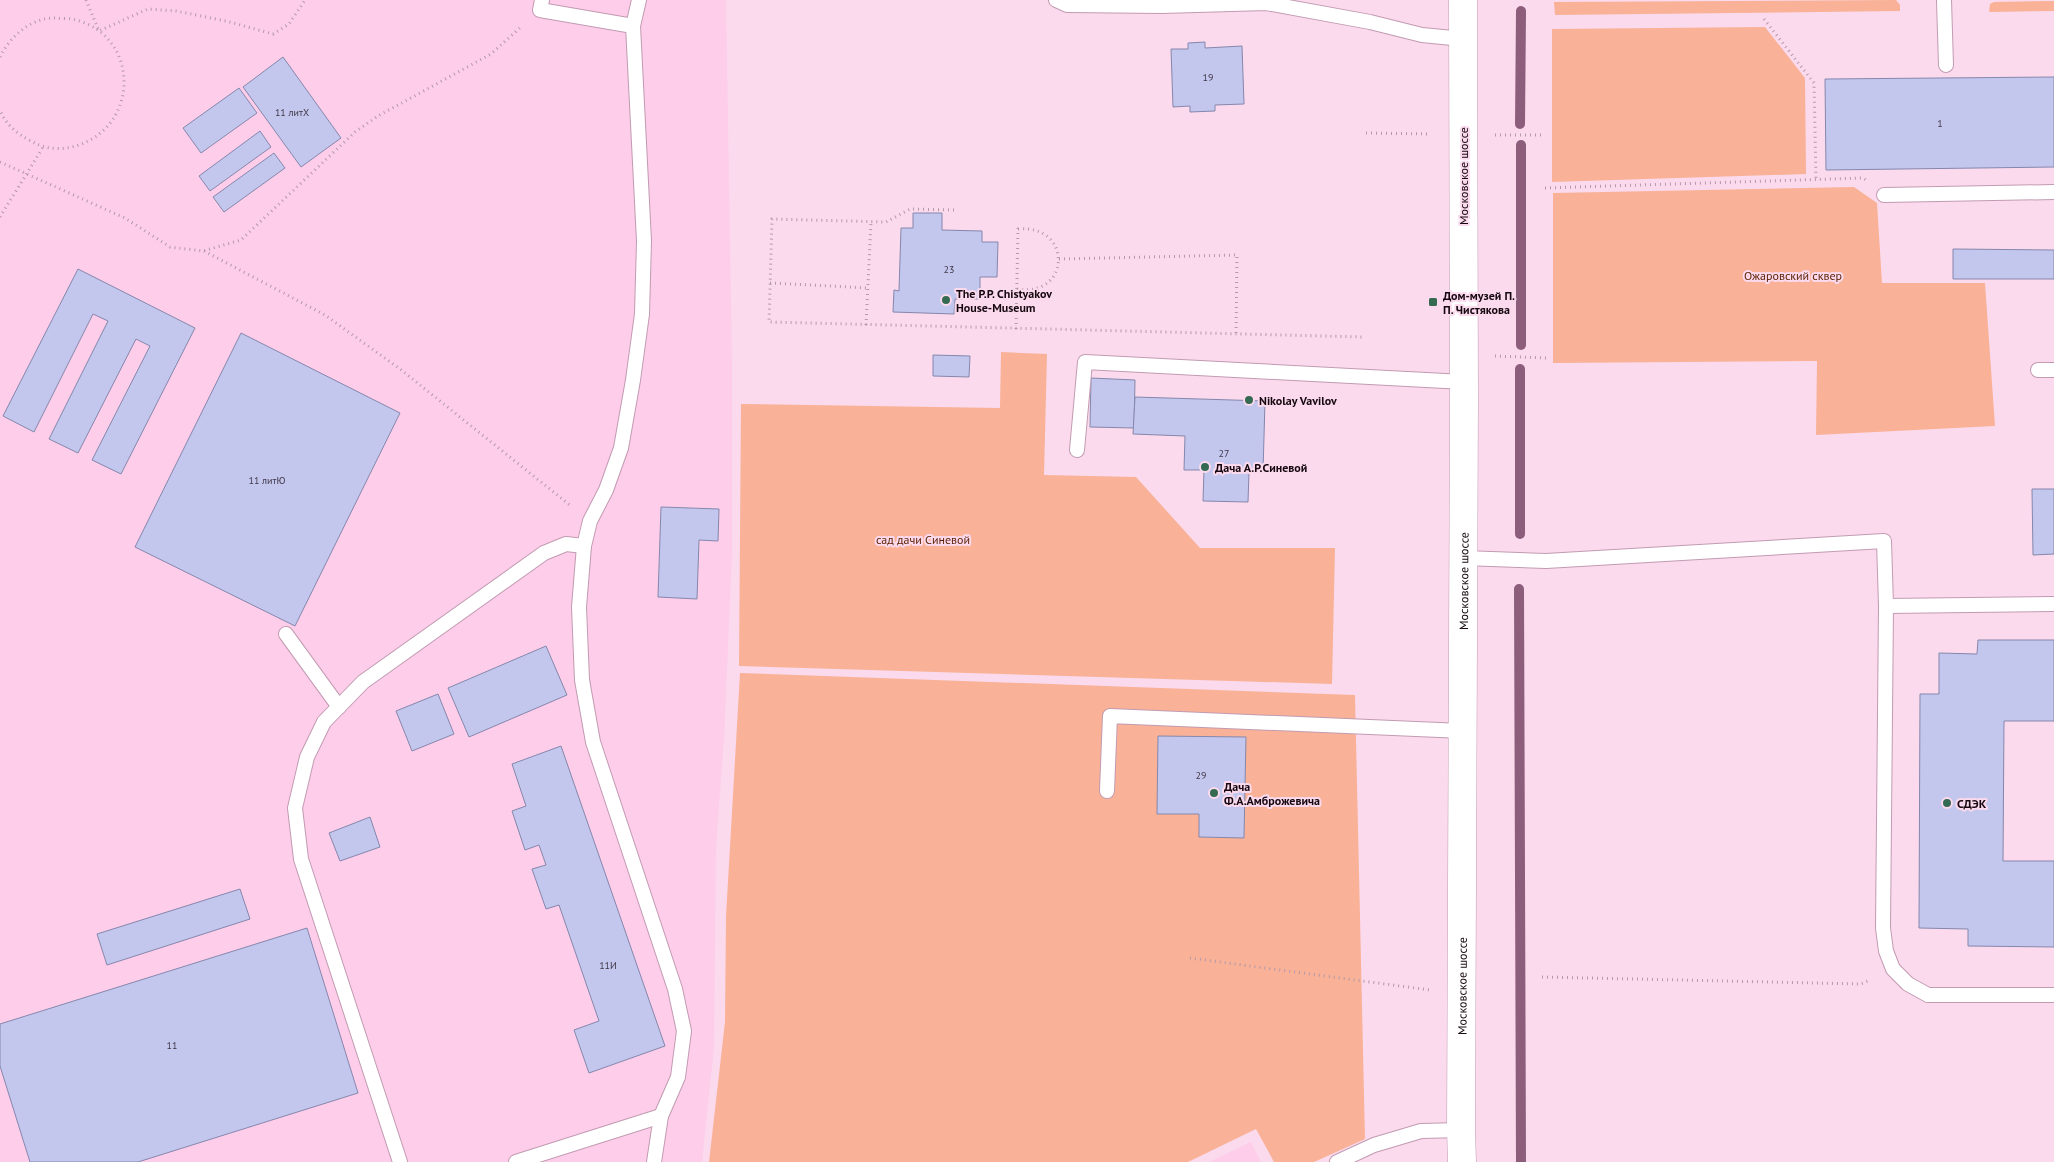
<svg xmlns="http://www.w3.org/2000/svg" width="2054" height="1162" font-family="'PT Sans',sans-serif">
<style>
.built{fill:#fdcdea}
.green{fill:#f9b297}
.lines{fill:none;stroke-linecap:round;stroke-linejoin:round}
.stream{stroke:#8d5e7c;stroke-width:10}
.building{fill:#c3c6ed;stroke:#8587ac}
.lane-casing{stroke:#c29bb2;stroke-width:16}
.secondary-casing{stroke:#c29bb2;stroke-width:29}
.path{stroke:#b499a9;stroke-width:3;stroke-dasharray:1 4;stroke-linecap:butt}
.lane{stroke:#fff;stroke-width:14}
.secondary{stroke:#fff;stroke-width:28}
.poi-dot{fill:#346a51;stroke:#fbdaed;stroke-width:2}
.labels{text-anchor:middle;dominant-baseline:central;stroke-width:4;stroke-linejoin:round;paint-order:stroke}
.number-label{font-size:10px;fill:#403847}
.street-label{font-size:12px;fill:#150810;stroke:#fbdaed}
.park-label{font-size:12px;fill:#5b1e00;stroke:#fbdaed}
.poi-label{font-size:12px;font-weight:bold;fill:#150810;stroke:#fbdaed;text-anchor:start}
</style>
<rect width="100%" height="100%" fill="#fbdaed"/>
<g class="built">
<polygon points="0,0 726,0 732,363 732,554 724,739 716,846 714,1047 702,1162 0,1162"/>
<polygon points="1251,1142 1261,1162 1209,1162"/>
</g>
<g class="green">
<polygon points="1896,0 1900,5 1900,11 1555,15 1554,2"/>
<polygon points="2054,1 2054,11 1989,12 1990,4 1994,2"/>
<polygon points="1765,27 1805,78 1806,174 1552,182 1552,29"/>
<polygon points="1854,187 1877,203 1882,283 1985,283 1995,426 1816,435 1817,361 1553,363 1553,193"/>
<polygon points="1001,352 1047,354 1044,475 1136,477 1200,548 1335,548 1332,684 739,666 741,404 1000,408"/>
<polygon points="740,673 1355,695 1365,1139 1314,1162 1274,1162 1256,1129 1188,1162 709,1162 725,1022 726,916"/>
</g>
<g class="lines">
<g class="stream">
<polyline points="1520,124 1521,11"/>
<polyline points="1521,145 1521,345"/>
<polyline points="1520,534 1520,369"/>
<polyline points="1519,589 1521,1162"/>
</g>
</g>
<g class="building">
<polygon points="1205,42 1205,48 1242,46 1244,104 1215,105 1215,111 1190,112 1190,106 1173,107 1171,49 1188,49 1188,43"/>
<polygon points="283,57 341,138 301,167 243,87"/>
<polygon points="2054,77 2054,167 1826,170 1825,79"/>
<polygon points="239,88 257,113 201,153 183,128"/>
<polygon points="260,131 271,147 210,191 199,176"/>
<polygon points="274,153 285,168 224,212 213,197"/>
<polygon points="913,213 942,213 942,230 982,231 982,242 998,242 997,277 980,277 980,299 955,299 954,314 893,312 894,290 899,291 901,228 913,228"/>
<polygon points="1953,249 2054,250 2054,279 1953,279"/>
<polygon points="78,269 195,328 121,474 92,460 150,346 136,339 78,453 49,439 108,321 93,314 34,432 3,416"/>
<polygon points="241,333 400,413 295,626 135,547"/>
<polygon points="933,355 970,356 969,377 933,376"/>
<polygon points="1091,378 1135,380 1134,428 1090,427"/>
<polygon points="1135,397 1265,401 1263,472 1249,472 1248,502 1203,501 1204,470 1184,470 1185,436 1133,434"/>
<polygon points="2032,489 2054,489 2054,554 2033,555"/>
<polygon points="661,507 719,509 718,541 699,540 697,599 658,597"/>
<polygon points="1978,640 2054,640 2054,721 2004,721 2003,861 2054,861 2054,947 1968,946 1968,929 1919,928 1920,694 1939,694 1939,653 1977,654"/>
<polygon points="546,646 567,695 469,737 448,688"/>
<polygon points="438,694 454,734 412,751 396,711"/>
<polygon points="1158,736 1246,737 1244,838 1199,837 1199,814 1157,814"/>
<polygon points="561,746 665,1046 589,1073 574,1030 599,1021 559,905 546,909 532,869 546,865 539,845 525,850 512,811 526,806 512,764"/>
<polygon points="370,817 380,847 340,861 329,833"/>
<polygon points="240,889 250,919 107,965 97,934"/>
<polygon points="307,928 358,1093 138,1162 30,1162 0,1066 0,1024"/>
</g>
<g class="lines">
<defs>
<g id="lane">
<polyline points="542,0 540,10 633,26"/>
<polyline points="639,0 633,26 644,241 642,314 633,380 621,448 606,490 590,521 584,546 579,607 582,680 593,742 675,989 684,1031 678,1077 661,1116 654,1162"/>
<polyline points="1056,0 1067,5 1162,6 1266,3 1370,22 1422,35 1463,39"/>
<polyline points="1944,0 1946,65"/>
<polyline points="1884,195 2054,192"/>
<polyline points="2038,370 2054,370"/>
<polyline points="1077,450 1085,362 1464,382"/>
<polyline points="1463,558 1546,561 1884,541 1886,606 1883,928 1886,951 1893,969 1908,984 1928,995 2054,995"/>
<polyline points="1886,606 2054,604"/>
<polyline points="286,634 339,707"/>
<polyline points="1107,791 1110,716 1463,731"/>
<polyline points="400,1162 301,859 295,808 307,757 324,722 363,682 544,553 566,544 584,546"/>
<polyline points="516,1162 661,1116"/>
<polyline points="1337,1162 1374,1145 1421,1131 1461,1130"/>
</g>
<g id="secondary">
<path id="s1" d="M 1462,1162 L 1461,1130 L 1464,400 L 1463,0"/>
</g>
</defs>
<use href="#lane" class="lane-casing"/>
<use href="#secondary" class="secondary-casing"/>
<g class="path">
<polyline points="86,0 99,31 148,9 176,11 226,21 273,34 289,24 305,0"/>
<polyline points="1764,19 1814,83 1816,179"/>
<path d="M 0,57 C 10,36 32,17 56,18 C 62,19 70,18 76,20 C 138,36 141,123 79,145 C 65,150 48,150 35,143 C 20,136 6,126 0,110"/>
<polyline points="1366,133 1431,134"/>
<polyline points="1495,135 1545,135"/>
<polyline points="0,162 125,218 170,247 203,251 241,240 355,132 378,116 491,54 522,26"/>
<polyline points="1545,188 1863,178 1866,180"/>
<polyline points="954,210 910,209 886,222 772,219 769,322 1364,337"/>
<polyline points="0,217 43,147"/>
<polyline points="204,251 325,315 400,369 571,506"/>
<polyline points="1059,259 1237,255 1236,334"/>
<polyline points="770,283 868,288"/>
<polyline points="866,325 871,222"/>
<path d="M 1016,329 L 1018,229 C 1073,224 1071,298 1017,289"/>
<polyline points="1495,356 1546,358"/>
<polyline points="1190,958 1430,990"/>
<polyline points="1542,977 1861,984 1870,980"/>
</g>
<use href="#lane" class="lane"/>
<use href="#secondary" class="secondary"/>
</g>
<g class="poi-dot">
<circle cx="946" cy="300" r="5"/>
<rect x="1428" y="297" width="10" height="10" rx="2.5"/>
<circle cx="1249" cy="400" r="5"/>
<circle cx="1205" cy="467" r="5"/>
<circle cx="1214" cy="793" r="5"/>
<circle cx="1947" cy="803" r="5"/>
</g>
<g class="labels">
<g class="number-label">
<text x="1208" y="77">19</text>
<text x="292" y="112">11 литХ</text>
<text x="1940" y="123">1</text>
<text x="949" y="269">23</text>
<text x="1224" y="453">27</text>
<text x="267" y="480">11 литЮ</text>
<text x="1201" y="775">29</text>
<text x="608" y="965">11И</text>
<text x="172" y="1045">11</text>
</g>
<g class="street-label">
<text transform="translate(1463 176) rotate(-90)">Московское шоссе</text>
<text stroke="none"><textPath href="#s1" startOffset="581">Московское шоссе</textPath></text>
<text stroke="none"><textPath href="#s1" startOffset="176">Московское шоссе</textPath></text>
</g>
<g class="park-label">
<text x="1793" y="275">Ожаровский сквер</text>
<text x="923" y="539">сад дачи Синевой</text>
</g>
<g class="poi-label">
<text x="956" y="293">The P.P. Chistyakov<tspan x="956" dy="14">House-Museum</tspan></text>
<text x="1443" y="295">Дом-музей П.<tspan x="1443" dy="14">П. Чистякова</tspan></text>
<text x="1259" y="400">Nikolay Vavilov</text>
<text x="1215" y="467">Дача А.Р.Синевой</text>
<text x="1224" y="786">Дача<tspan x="1224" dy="14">Ф.А.Амброжевича</tspan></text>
<text x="1957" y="803">СДЭК</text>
</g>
</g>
</svg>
